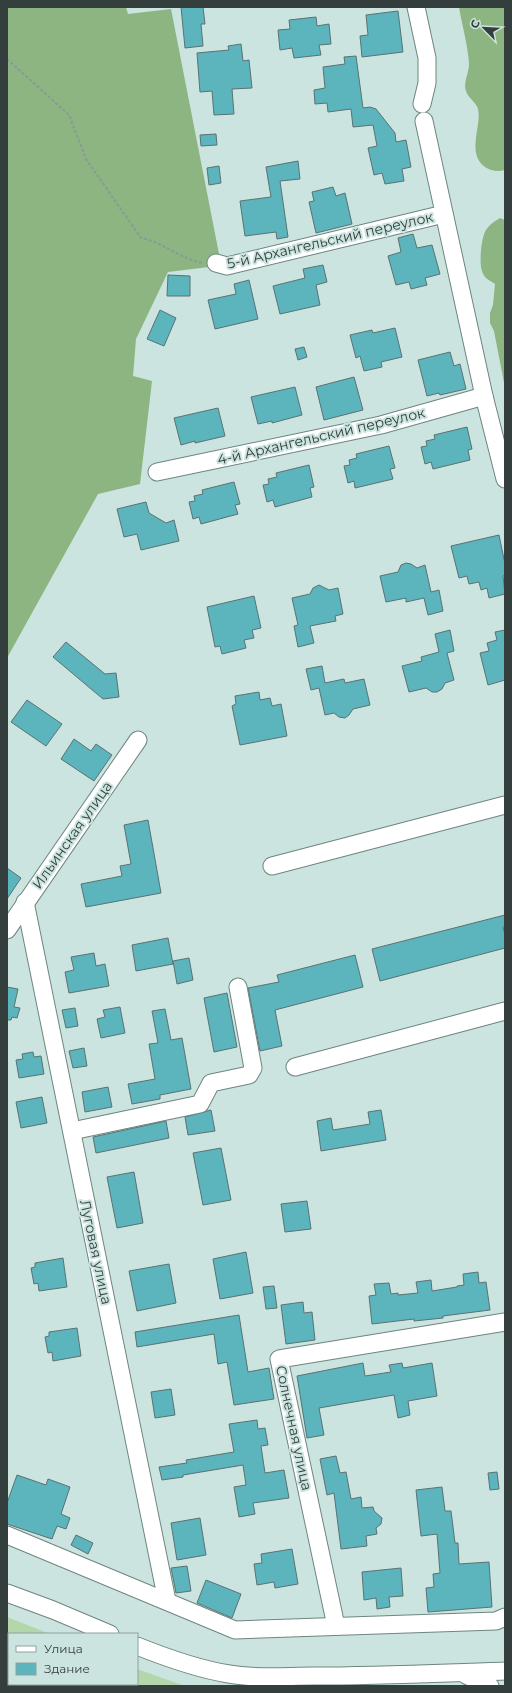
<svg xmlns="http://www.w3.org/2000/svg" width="512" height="1693" font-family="Montserrat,sans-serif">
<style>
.green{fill:#b3d7ab}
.forest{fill:#8cb581}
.building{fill:#5cb4bc;stroke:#5a7274}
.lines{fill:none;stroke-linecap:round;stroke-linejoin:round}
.minor-casing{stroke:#6e8580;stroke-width:19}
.path{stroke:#889a97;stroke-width:2;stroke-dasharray:3 2;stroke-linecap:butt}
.minor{stroke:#fff;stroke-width:17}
.labels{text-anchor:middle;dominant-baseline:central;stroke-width:4;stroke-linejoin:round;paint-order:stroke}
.street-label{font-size:14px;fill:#343e3c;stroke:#cbe4df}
</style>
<rect width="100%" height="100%" fill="#cbe4df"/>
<g class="green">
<polygon points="7,1617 50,1634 9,1634 9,1644 7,1645"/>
<polygon points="137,1669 185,1686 38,1686 42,1684 137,1684"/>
</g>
<g class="forest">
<polygon points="7,7 126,7 128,14 171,9 220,259 217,266 168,272 136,339 133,376 152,381 140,484 98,494 7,658"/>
<path d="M 459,7 L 505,7 L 505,170 C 498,172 491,171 485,167 C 466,153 482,126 478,109 C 476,102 468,98 466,91 C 463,82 469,73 469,64 C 468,46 462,25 459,7 Z"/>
<path d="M 500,218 L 505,220 L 505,388 L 494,331 L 490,323 L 490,313 L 493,305 L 495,284 C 489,280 484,278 482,271 C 479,263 481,238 486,230 C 489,225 495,221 500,218 Z"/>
</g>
<g class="building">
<polygon points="181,7 203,7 205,24 201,24 203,46 185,48"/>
<polygon points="398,11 403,52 362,57 360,36 368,35 366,15"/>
<polygon points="316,17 317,26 329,24 331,44 319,45 321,55 294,58 292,48 280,50 278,30 290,29 289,20"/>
<polygon points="241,44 243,61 249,60 252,88 232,89 234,114 214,115 212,91 200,92 197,53 229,50 228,46"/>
<polygon points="356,56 363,108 370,107 376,109 395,133 396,142 406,140 411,167 402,169 404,181 385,184 382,173 374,175 368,148 377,146 373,125 353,127 351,109 328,112 327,103 315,104 314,90 325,88 323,67 345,64 344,57"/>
<polygon points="216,134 217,145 201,146 200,135"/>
<polygon points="298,161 300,179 280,181 288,237 277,239 276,232 245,236 240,201 271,197 266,167"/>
<polygon points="219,166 221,183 209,185 207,168"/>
<polygon points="333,187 336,196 345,193 352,224 316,233 309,202 314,201 312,192"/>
<polygon points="413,234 417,248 432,245 440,274 425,278 427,285 411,289 409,282 396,285 388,256 401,252 398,238"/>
<polygon points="323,265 327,282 316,285 320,305 280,314 273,286 305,278 303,269"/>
<polygon points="168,275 190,276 190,296 167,296"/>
<polygon points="249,280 258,319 215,329 208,300 236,294 234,284"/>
<polygon points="160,310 176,318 164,346 147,339"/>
<polygon points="395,328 402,357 381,362 382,367 364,371 360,356 356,358 350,335 372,330 373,333"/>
<polygon points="304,347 307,357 298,360 295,349"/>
<polygon points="450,352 454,366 460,364 466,389 440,395 439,393 427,396 418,360"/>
<polygon points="354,377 363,410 324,420 316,387"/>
<polygon points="295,387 302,415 272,423 272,421 258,424 251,397"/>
<polygon points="218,408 225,436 195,443 195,441 181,445 174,418"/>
<polygon points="467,427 472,449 468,450 470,460 433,469 431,462 425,464 421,447 427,446 426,441 435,439 434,435"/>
<polygon points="389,446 395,468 390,469 393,479 355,488 354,481 348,483 344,466 350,465 349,460 357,458 356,454"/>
<polygon points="309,465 314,487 310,488 312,497 275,507 273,500 267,502 263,485 269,484 268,479 277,477 276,473"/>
<polygon points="234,482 240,504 235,505 238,514 201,524 199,517 193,519 189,502 195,501 194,496 203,494 202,490"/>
<polygon points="146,502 149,513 166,523 174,520 179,541 141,550 137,534 124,537 117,509"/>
<polygon points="499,535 505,564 505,575 503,576 505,594 489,598 487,588 481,590 479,582 469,584 467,576 459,578 451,546"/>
<polygon points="406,563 411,564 417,568 425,565 431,592 439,590 443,611 428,615 424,598 406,602 406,598 386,602 380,576 398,572 401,565"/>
<polygon points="319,585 329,590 338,588 343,614 335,616 336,621 310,626 314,643 298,647 294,626 298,625 292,598 310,594 313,588"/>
<polygon points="254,596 261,628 252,630 254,638 244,640 246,648 222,654 220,646 215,647 207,607"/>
<polygon points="450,630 454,651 447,653 454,680 445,683 442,689 437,692 432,692 426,688 409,692 402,666 422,661 421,657 439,652 435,634"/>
<polygon points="505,630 505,680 488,685 480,653 489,651 487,643 497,640 495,632"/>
<polygon points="66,642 105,674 116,673 119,697 103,699 53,657"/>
<polygon points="322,666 325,683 344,679 345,683 364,679 370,705 353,709 349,715 345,718 339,717 334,713 325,715 319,688 311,690 306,669"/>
<polygon points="259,692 260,700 270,698 272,706 281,704 287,736 240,745 232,706 236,704 235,696"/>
<polygon points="27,700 62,724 46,746 11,722"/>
<polygon points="74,739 91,751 96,744 112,755 94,781 61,759"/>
<polygon points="148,820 161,893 86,907 81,884 122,876 120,866 131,864 124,825"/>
<polygon points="7,868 21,878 7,899"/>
<polygon points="505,915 505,926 503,927 505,935 505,948 380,981 372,949"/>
<polygon points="168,938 173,964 136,971 132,945"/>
<polygon points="94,953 96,966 105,964 109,986 69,993 65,972 74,970 71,957"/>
<polygon points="355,955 363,987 275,1010 282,1046 260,1051 248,988 279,982 277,975"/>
<polygon points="189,958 193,980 177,984 173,961"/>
<polygon points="7,987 18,989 14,1007 20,1008 17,1018 12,1017 11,1020 7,1020"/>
<polygon points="227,993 237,1047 214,1052 204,998"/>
<polygon points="120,1007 125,1033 101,1038 97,1019 105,1017 103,1010"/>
<polygon points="75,1008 78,1026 66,1028 62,1010"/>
<polygon points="165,1009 171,1040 182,1038 191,1089 160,1095 160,1099 132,1104 128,1084 155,1079 149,1044 158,1043 152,1011"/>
<polygon points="84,1048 87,1066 73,1068 69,1051"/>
<polygon points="33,1052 34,1057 41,1056 44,1074 19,1078 16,1060 23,1059 22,1054"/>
<polygon points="108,1087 112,1107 85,1112 82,1092"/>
<polygon points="42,1097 47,1123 21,1128 16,1102"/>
<polygon points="211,1110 215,1131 188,1135 185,1117"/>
<polygon points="381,1110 386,1140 321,1151 317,1121 331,1118 333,1130 370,1124 368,1112"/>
<polygon points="166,1121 169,1138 96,1153 93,1137"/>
<polygon points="221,1148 231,1200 203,1205 193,1153"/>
<polygon points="134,1172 143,1223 117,1228 107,1177"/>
<polygon points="307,1201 311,1229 285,1232 281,1204"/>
<polygon points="246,1252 253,1293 220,1299 213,1259"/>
<polygon points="63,1258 67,1287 39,1291 38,1283 34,1284 31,1268 35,1267 35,1263"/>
<polygon points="169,1264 176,1303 137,1311 129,1271"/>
<polygon points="478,1272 479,1283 486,1282 490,1310 443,1316 443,1318 414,1321 414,1319 372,1324 369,1296 376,1295 374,1284 389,1283 391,1294 398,1293 398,1295 418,1293 416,1282 431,1280 432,1291 457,1287 457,1286 464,1285 463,1274"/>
<polygon points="274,1286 277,1308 266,1309 263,1287"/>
<polygon points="303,1302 304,1313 312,1312 315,1340 286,1344 281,1305"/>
<polygon points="239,1315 248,1372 269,1368 274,1399 234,1405 227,1362 218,1364 214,1334 137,1347 135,1332"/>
<polygon points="77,1328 81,1356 53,1361 52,1352 48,1353 45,1337 49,1336 49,1332"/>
<polygon points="363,1363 365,1376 391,1372 389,1365 402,1363 403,1368 432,1363 437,1396 408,1401 410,1415 398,1418 394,1395 319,1408 324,1435 307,1438 297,1376"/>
<polygon points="171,1389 175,1415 155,1418 151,1392"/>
<polygon points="257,1420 258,1429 265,1428 268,1445 261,1446 265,1473 284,1470 289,1498 253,1503 255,1514 239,1517 234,1487 246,1485 243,1465 183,1475 183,1477 162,1480 159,1467 187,1463 186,1460 234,1452 229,1424"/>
<polygon points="336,1456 340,1473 346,1472 351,1499 361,1497 362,1508 373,1507 374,1511 382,1518 381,1524 376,1528 377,1534 366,1536 367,1546 341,1549 334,1493 327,1495 320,1459"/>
<polygon points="497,1472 499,1489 490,1490 488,1473"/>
<polygon points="17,1475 46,1485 48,1479 70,1487 61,1514 70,1518 66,1529 57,1526 52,1539 7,1524 7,1503"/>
<polygon points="442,1487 445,1511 451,1511 455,1543 458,1543 459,1564 489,1562 492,1607 428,1612 426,1588 434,1587 433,1574 440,1573 437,1534 421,1536 416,1490"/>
<polygon points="200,1518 206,1555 177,1560 171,1523"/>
<polygon points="76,1535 93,1543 88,1554 71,1545"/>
<polygon points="292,1549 298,1584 275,1588 274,1582 257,1585 254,1564 262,1563 261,1554"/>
<polygon points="187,1566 191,1591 176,1593 171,1568"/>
<polygon points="401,1568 403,1596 389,1597 390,1607 377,1609 376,1598 364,1600 362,1572"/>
<polygon points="206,1580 241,1594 232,1618 197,1603"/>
</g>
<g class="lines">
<defs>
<g id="minor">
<polyline points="416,7 427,58 427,83 422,104"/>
<polyline points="424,121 484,396 505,479"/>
<polyline points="216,263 227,266 444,214"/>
<polyline points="157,472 381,425 484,396"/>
<polyline points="272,866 505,805"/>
<polyline points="25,902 167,1601"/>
<polyline points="7,930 138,740"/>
<polyline points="295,1067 505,1011"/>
<polyline points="72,1131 200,1104 211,1083 249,1075 253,1068 238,987"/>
<polyline points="7,1535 235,1630 496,1621 505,1617"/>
<polyline points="7,1593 53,1610 110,1634"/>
<polyline points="336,1626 279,1359 505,1322"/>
<path d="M 137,1646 C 167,1658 197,1669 229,1674 C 257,1679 286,1676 314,1676 C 378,1676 441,1673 505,1671"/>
<polyline points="466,1675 490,1686"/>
</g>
</defs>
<use href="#minor" class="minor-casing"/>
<path class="path" d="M 7,59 L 69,115 L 86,159 L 141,238 C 163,242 180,259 203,263"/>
<use href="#minor" class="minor"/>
</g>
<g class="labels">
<g class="street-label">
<text transform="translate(330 240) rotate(-13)">5-й Архангельский переулок</text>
<text transform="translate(321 436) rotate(-13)">4-й Архангельский переулок</text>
<text transform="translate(72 835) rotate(-55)">Ильинская улица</text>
<text transform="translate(96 1252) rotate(78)">Луговая улица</text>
<text transform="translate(294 1428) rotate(78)">Солнечная улица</text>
</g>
</g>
<rect width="512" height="1693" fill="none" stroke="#343e3c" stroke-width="16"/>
<rect x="8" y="1633" width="130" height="52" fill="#cbe4df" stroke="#8fa29e"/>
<rect x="16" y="1646" width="20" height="6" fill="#ffffff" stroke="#8fa29e"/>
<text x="44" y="1653" font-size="12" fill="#343e3c">Улица</text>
<rect x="16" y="1663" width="20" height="12" fill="#5cb4bc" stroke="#8fa29e"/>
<text x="44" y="1673" font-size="12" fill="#343e3c">Здание</text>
<g transform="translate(484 28) rotate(294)" stroke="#cbe4df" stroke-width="3" paint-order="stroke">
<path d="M0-3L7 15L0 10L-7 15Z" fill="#343e3c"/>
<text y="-6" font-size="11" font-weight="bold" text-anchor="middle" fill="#343e3c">С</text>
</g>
</svg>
